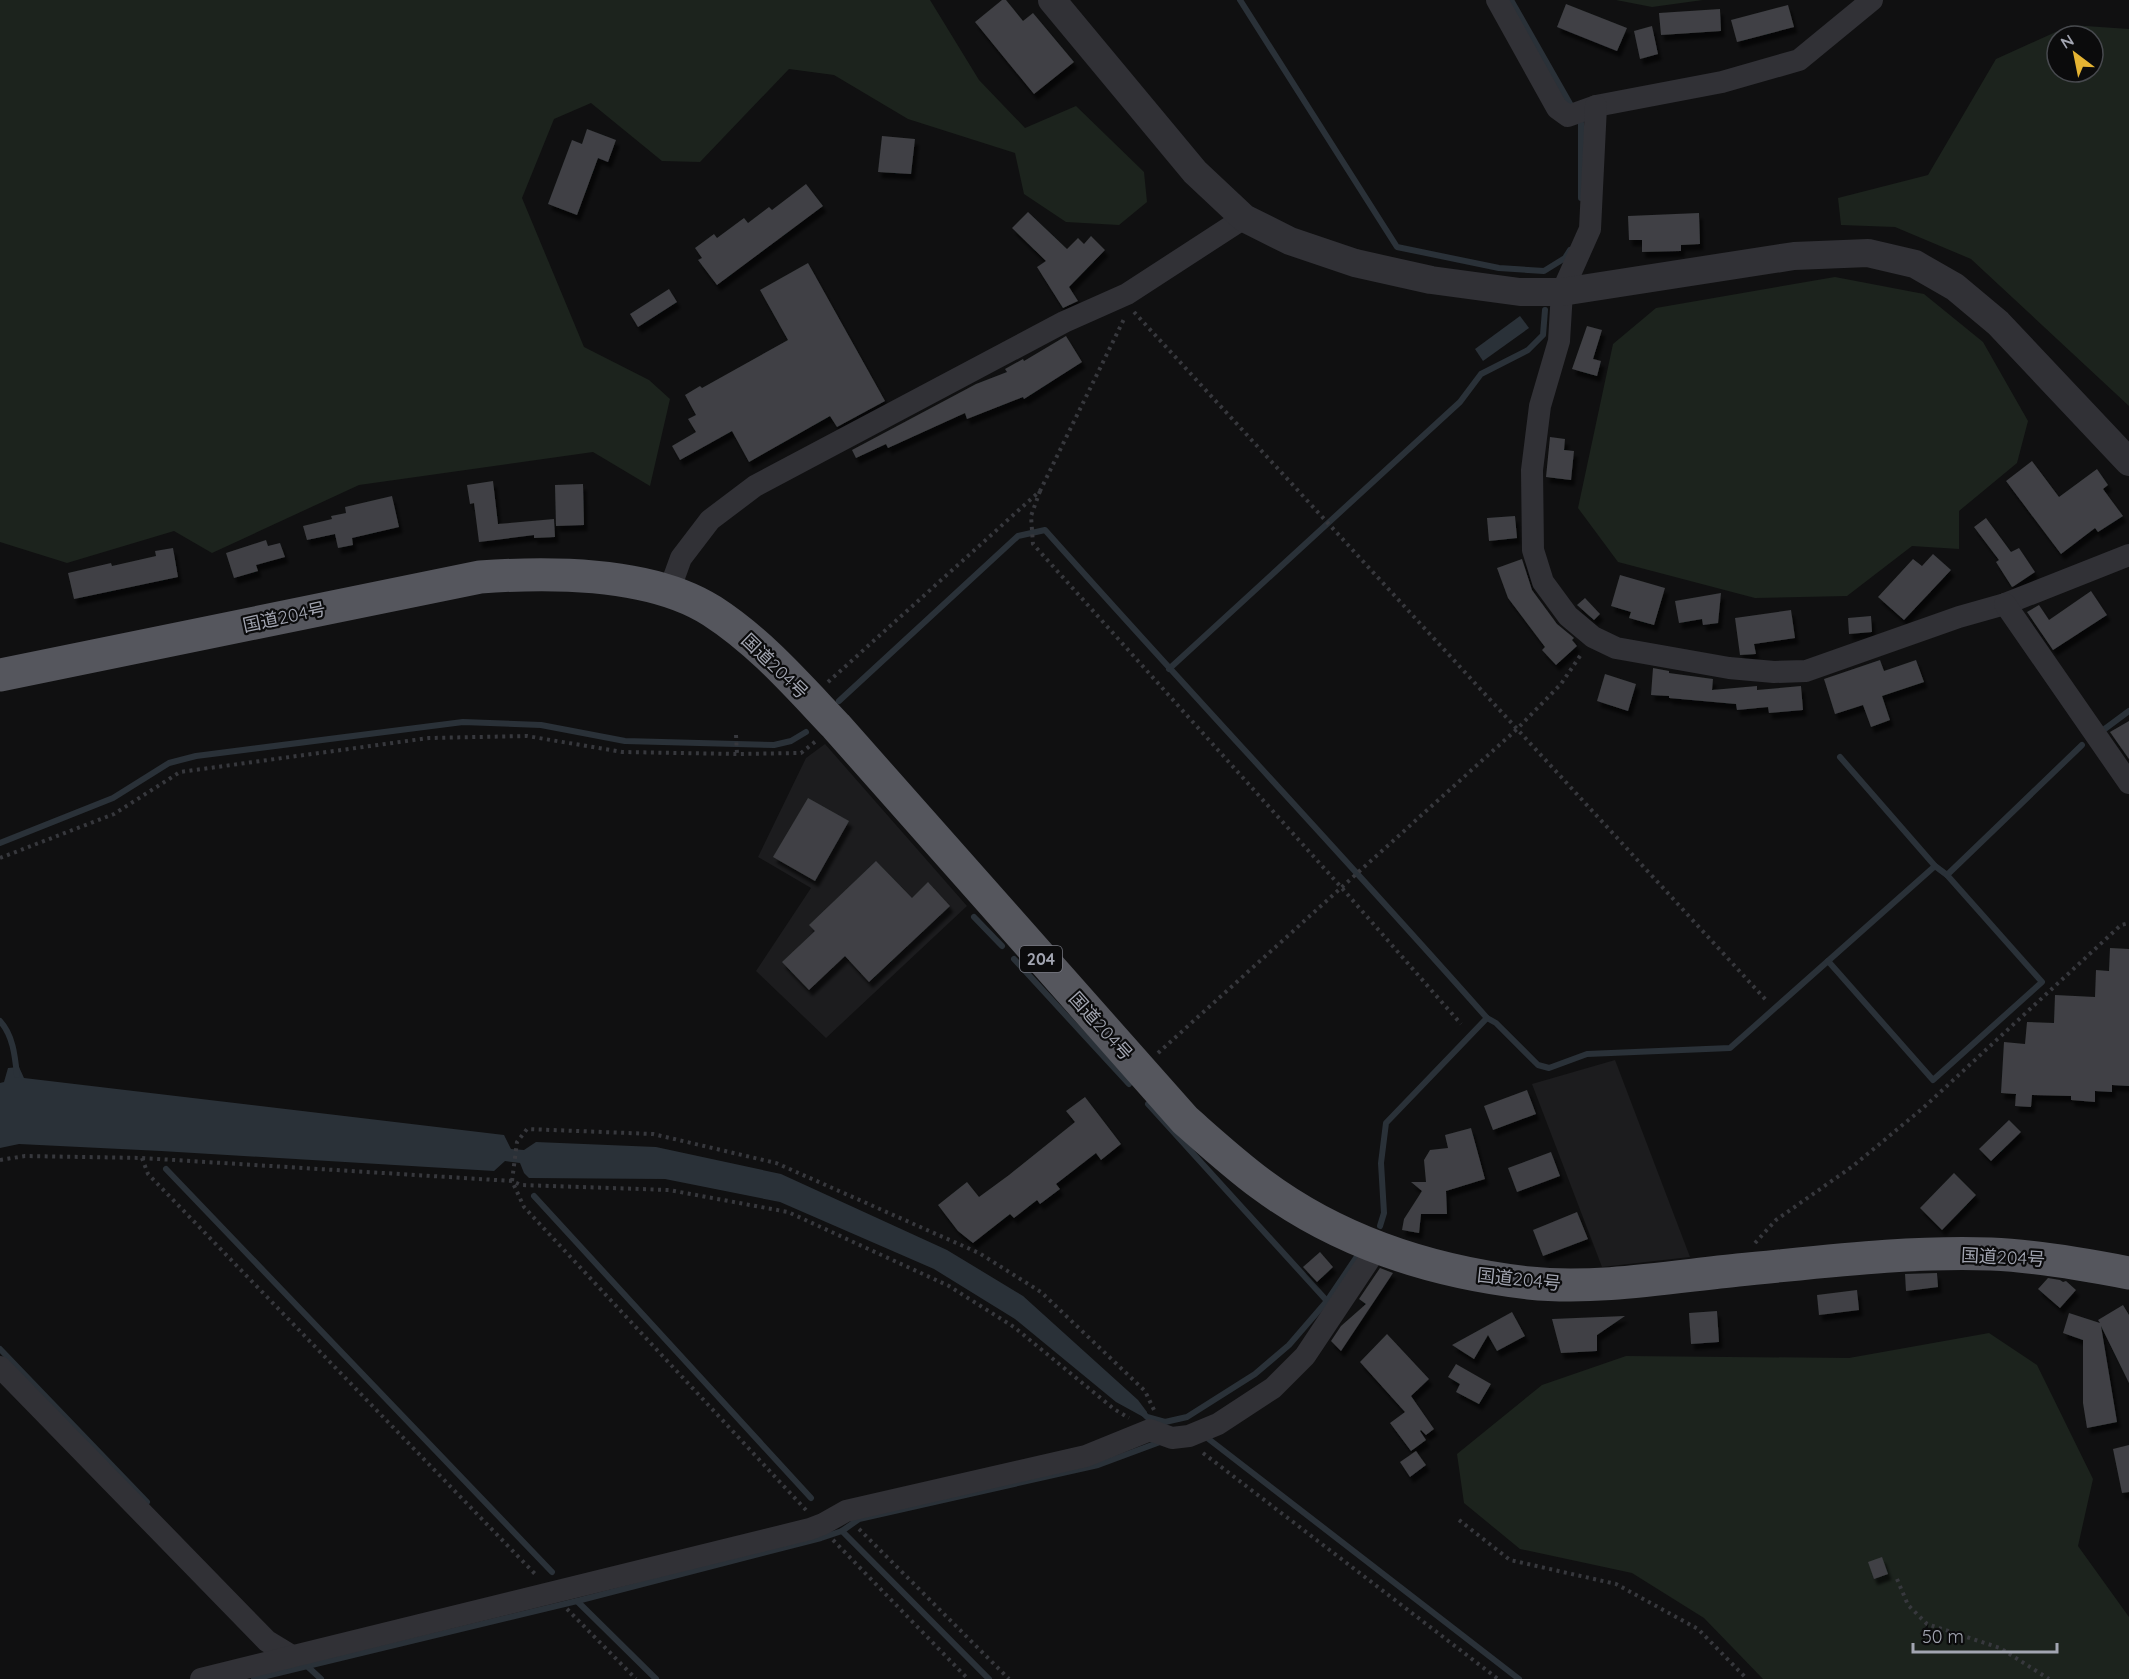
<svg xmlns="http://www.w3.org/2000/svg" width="2129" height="1679" font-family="Quicksand,'Noto Sans JP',sans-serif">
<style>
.built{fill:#1c1c1e}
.green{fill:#1c231d;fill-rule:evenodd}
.water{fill:#2a3138}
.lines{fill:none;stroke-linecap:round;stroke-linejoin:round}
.stream{stroke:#2a3138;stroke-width:6}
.building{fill:#3f4044;filter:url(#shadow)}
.path{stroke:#37383d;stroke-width:4;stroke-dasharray:3 4.5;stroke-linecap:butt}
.minor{stroke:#313136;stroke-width:22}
.tertiary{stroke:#313136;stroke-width:28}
.trunk{stroke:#55565d;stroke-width:33}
.labels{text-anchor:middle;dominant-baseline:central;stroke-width:4.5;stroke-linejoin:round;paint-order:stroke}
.shield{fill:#0b0b0c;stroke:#757780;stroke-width:1.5}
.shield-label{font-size:16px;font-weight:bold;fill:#a2a5b1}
.street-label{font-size:18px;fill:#a2a5b1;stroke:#0b0b0c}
</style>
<defs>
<filter id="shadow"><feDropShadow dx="3.5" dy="6" stdDeviation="1.5" flood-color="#0009"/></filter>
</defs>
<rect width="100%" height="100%" fill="#101011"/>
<g class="built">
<polygon points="825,744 967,906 826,1038 756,971 811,888 758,857 806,758"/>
<polygon points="1615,1060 1690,1257 1602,1267 1532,1084"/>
</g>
<g class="green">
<polygon points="0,0 930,0 979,80 1025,128 1076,106 1144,172 1147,202 1119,225 1066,222 1024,194 1015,153 908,119 834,75 789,69 700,162 662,161 591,103 554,119 522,198 584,347 649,380 670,399 650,486 593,452 359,485 212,553 174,531 67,563 0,542"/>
<polygon points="1616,0 1703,0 1652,7"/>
<path d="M 2071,25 L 2129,29 L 2129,406 L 1971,259 L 1895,227 L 1841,225 L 1838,198 L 1928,175 L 1996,59 ZM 2057,36 L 2093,36 L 2093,72 L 2057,72 Z"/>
<polygon points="1835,277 1924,294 1983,342 2028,421 2017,463 1959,511 1959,549 1912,546 1847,596 1755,598 1618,562 1578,508 1613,344 1656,308"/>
<polygon points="1989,1333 2037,1365 2093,1479 2078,1546 2129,1617 2129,1679 1763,1679 1704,1618 1632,1573 1520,1549 1464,1503 1457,1454 1542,1385 1626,1356 1849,1358"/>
</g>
<g class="water">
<polygon points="1520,316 1529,328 1483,361 1475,349"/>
<polygon points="19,1067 24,1078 504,1135 511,1149 524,1150 536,1142 656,1147 781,1174 947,1250 1023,1296 1138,1400 1147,1412 1147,1419 1116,1402 1015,1319 934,1269 780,1202 665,1179 529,1178 524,1173 520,1163 505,1161 494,1171 161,1151 19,1144 0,1148 0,1083 4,1082 8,1068"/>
</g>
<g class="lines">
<g class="stream">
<polyline points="1240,0 1397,247 1499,268 1544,271 1565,258 1570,250"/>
<polyline points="1511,0 1581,123 1581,198"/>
<polyline points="1169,669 1460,402 1481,374 1528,350 1543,335 1545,310"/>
<path d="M 839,701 L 1018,536 L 1045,530 C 1191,694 1341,853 1487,1018 L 1496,1023 L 1538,1065 L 1549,1068 L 1587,1054 L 1730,1048 L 1935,866"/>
<polyline points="2102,731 2129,711"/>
<polyline points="1840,757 1935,866 1947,875 2082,745"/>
<polyline points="0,843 113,798 169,763 196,756 463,722 541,725 625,741 774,745 791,741 806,732"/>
<polyline points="974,917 1002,946"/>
<polyline points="1014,959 1129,1084"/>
<polyline points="1828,961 1933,1080 2042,982 1947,875"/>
<path d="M 0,1021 C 13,1035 15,1056 17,1075"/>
<polyline points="1148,1104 1327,1301"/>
<polyline points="166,1169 552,1572"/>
<polyline points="534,1196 811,1498"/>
<polyline points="1380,1226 1384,1213 1381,1163 1386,1123 1487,1018"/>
<polyline points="0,1349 147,1502"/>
<polyline points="1142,1412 1147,1417 1165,1422 1187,1417 1255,1374 1289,1345 1327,1301 1356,1258"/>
<polyline points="1206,1437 1519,1679"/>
<polyline points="842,1531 989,1679"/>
<polyline points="577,1601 656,1679"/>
<polyline points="307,1666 321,1679"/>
<polyline points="254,1679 577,1601 821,1538 842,1531 859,1519 1098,1465 1160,1442 1161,1440"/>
</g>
</g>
<g class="building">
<polygon points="1002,0 1006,0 1023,21 1033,13 1074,62 1034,94 975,22"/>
<polygon points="1566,4 1627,28 1617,51 1557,27"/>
<polygon points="1788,5 1794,27 1737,42 1731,20"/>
<polygon points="1720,9 1721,31 1661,35 1659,13"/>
<polygon points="1652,26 1658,54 1640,59 1634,31"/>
<polygon points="587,129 616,140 608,162 598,158 577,215 548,204 572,140 582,144"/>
<polygon points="882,136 915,139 911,174 878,172"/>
<polygon points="806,184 823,206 717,285 698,260 702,258 695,248 714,234 717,238 744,218 748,223 769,207 772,210"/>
<polygon points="1028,212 1067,249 1078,238 1084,244 1091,236 1105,250 1069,287 1078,301 1063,308 1037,267 1046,261 1012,228"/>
<polygon points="1699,213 1700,244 1681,245 1681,251 1642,252 1642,240 1629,240 1628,216"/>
<polygon points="808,263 885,401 837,427 830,416 749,462 732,431 680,460 672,446 696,432 688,419 696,415 685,395 700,386 702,388 788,340 760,290"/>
<polygon points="669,289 677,302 638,327 630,314"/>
<polygon points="1587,326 1602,330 1593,359 1601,361 1597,376 1572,369"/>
<polygon points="1066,336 1082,362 1024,399 1023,397 967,419 965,413 888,448 886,444 856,458 852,450 976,384 1007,372 1005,369 1023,359 1024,361"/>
<polygon points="1550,437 1565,439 1564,450 1574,451 1571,480 1546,477"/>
<polygon points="2032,461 2059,497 2097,469 2108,485 2103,489 2123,516 2098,532 2095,528 2061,554 2006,481"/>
<polygon points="493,481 498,524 554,519 555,537 534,538 534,535 479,542 474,503 470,504 467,485"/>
<polygon points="583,484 584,525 556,526 555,485"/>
<polygon points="392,496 399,527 352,538 353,545 338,548 335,534 307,540 303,526 332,519 331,516 346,513 345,507"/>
<polygon points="1515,516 1517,538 1489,541 1487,518"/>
<polygon points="1986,518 2011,552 2019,548 2035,572 2014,586 2012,587 1996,562 1999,560 1974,527"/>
<polygon points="266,540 268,546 280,543 285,557 256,565 258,571 234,578 226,553"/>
<polygon points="173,548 178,577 74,599 68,573 111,563 112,566 156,556 155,551"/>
<polygon points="1933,554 1951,570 1904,620 1878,597 1913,559 1922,566"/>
<polygon points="1522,559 1532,590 1557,624 1574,638 1572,640 1577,646 1556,665 1542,650 1545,647 1508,598 1497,568"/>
<polygon points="1620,575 1665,588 1654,625 1629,618 1631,612 1611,606"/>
<polygon points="2091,591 2107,615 2053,650 2027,612 2039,605 2049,620"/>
<polygon points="1721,593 1718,623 1703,625 1702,619 1679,623 1675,601"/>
<polygon points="1585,598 1600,614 1594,620 1577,605"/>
<polygon points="1791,610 1795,638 1754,644 1756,654 1740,655 1735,618"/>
<polygon points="1871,616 1872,632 1849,634 1848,618"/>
<polygon points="1880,660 1884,671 1916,660 1924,682 1882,696 1890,720 1871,727 1863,705 1835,714 1824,679"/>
<polygon points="1653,668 1669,671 1669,673 1713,679 1712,690 1757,686 1757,690 1801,686 1803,710 1769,713 1768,707 1737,710 1736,704 1669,698 1669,696 1651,695"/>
<polygon points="1605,674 1636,684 1628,711 1597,701"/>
<polygon points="2129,721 2129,759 2110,732"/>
<polygon points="808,798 849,821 815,881 773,857"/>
<polygon points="876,861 912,898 928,882 950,906 869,982 845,956 809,990 782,962 815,931 809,925"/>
<polygon points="2110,948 2129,949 2129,1086 2112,1085 2112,1092 2095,1091 2095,1102 2071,1100 2071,1096 2032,1095 2031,1107 2015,1106 2016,1094 2001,1093 2004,1042 2025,1044 2027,1022 2054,1023 2055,995 2095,997 2096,970 2109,971"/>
<polygon points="1527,1090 1536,1114 1493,1130 1484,1106"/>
<polygon points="1085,1097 1121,1144 1101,1160 1096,1153 1056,1184 1060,1189 1040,1204 1037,1200 1014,1218 1010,1214 973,1243 958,1231 938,1205 967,1182 979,1197 1009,1175 1075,1122 1066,1111"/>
<polygon points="2009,1120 2021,1132 1991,1161 1979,1149"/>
<polygon points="1471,1128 1485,1179 1446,1191 1447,1214 1421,1214 1419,1233 1402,1230 1404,1219 1422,1191 1411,1182 1426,1182 1424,1160 1430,1150 1448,1148 1445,1135"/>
<polygon points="1551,1152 1560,1176 1517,1192 1508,1168"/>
<polygon points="1954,1173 1976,1195 1942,1230 1920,1208"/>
<polygon points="1577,1212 1588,1239 1543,1256 1533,1230"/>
<polygon points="1320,1252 1333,1267 1317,1282 1303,1267"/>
<polygon points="1380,1268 1393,1273 1341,1351 1331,1341 1341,1326 1366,1304 1359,1299"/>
<polygon points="1937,1273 1938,1287 1906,1291 1905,1274"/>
<polygon points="2048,1278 2060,1280 2063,1282 2066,1281 2076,1290 2060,1308 2038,1289"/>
<polygon points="1857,1290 1859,1310 1819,1315 1817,1295"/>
<polygon points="2123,1305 2129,1315 2129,1383 2101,1326 2117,1422 2087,1428 2083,1403 2083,1340 2063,1333 2069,1313 2100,1323 2098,1320"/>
<polygon points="1717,1311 1719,1342 1691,1344 1689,1313"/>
<polygon points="1512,1312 1525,1336 1497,1351 1488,1335 1474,1359 1452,1345"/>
<polygon points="1625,1316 1597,1335 1597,1351 1561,1353 1552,1319"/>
<polygon points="1387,1334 1429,1379 1411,1396 1434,1429 1426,1435 1421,1430 1420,1431 1426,1440 1411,1451 1390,1423 1405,1412 1360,1362"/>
<polygon points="1456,1364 1491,1384 1479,1404 1456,1392 1460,1384 1448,1377"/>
<polygon points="2129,1445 2129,1492 2122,1493 2113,1449"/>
<polygon points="1416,1451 1426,1465 1410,1477 1400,1462"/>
<polygon points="1882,1557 1888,1574 1874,1579 1868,1562"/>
</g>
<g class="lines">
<g class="path">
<polyline points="1134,312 1766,1000"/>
<polyline points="1040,491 1031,516 1033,544 1341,887 1461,1024"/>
<polyline points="828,682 1040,491 1125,317"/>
<polyline points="736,735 737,754"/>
<polyline points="0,858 114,814 180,772 429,738 527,736 622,752 737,754 801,753 816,741"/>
<polyline points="1158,1053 1517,729 1561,684 1582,653"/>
<polyline points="142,1158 148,1174 537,1576"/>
<polyline points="0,1160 25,1156 142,1158 512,1181 521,1185 669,1190 788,1212 949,1286 1014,1327 1114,1409 1129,1418"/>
<polyline points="1755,1243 1776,1220 1853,1166 1923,1108 2121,925 2129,923"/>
<polyline points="1203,1453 1498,1679"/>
<polyline points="806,1510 524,1207 512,1181 517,1142 527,1129 653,1134 776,1163 979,1253 1041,1292 1145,1391 1155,1412"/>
<polyline points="1459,1520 1510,1560 1616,1584 1698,1629 1747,1679"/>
<polyline points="859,1529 1009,1679"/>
<polyline points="833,1540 968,1679"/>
<polyline points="1897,1579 1908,1605 1927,1624 2000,1648 2049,1679"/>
<polyline points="567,1609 636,1679"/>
</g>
<g class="minor">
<polyline points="1497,0 1557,108 1568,116 1596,106 1722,82 1799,60 1872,0"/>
<polyline points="1596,106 1590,229 1562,292 1559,341 1540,406 1532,470 1533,550 1543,582 1568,616 1593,637 1616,648 1729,668 1774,672 1806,671 1959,617 2005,604 2129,555"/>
<polyline points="669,591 681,558 710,520 755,486 1064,322 1127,294 1244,218"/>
<polyline points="2005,604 2129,783"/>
<polyline points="0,1367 267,1641 290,1655"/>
<polyline points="201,1679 810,1529 823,1524 846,1511 1086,1456 1150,1430 1172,1438 1189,1436 1218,1424 1273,1388 1305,1356 1377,1248"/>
</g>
<polyline class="tertiary" points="1052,0 1195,172 1244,218 1290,241 1355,263 1431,280 1520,292 1562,292 1794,256 1868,253 1915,264 1955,287 1998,323 2129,462"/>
<path class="trunk" d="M 0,675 L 480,577 C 550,572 651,572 712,611 C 760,642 797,685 836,726 L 1185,1120 C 1210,1142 1234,1164 1261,1184 C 1339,1242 1433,1272 1529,1283 C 1597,1290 1670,1277 1738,1270 C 1822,1262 1906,1251 1991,1254 C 2037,1256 2083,1264 2129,1273"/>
</g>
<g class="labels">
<rect class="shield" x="1020" y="946" width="42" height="26" rx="4.5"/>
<g class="shield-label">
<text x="1041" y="959">204</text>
</g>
<g class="street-label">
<text transform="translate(284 617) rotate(-12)">国道204号</text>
<text transform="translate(775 666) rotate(44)">国道204号</text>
<text transform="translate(1101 1026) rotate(48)">国道204号</text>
<text transform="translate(2003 1257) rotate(3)">国道204号</text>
<text transform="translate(1519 1279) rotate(6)">国道204号</text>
</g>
</g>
<g transform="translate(2075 54) rotate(328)"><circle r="28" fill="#0b0b0c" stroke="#47494e" stroke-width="1.5"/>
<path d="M0-4.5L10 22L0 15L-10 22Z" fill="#e5b433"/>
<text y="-9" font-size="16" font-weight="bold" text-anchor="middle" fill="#a2a5b1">N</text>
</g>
<path d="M1913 1643v9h144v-9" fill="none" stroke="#a2a5b1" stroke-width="3"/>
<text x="1922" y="1643" font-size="18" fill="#a2a5b1" stroke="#0b0b0c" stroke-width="4.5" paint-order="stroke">50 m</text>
</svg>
